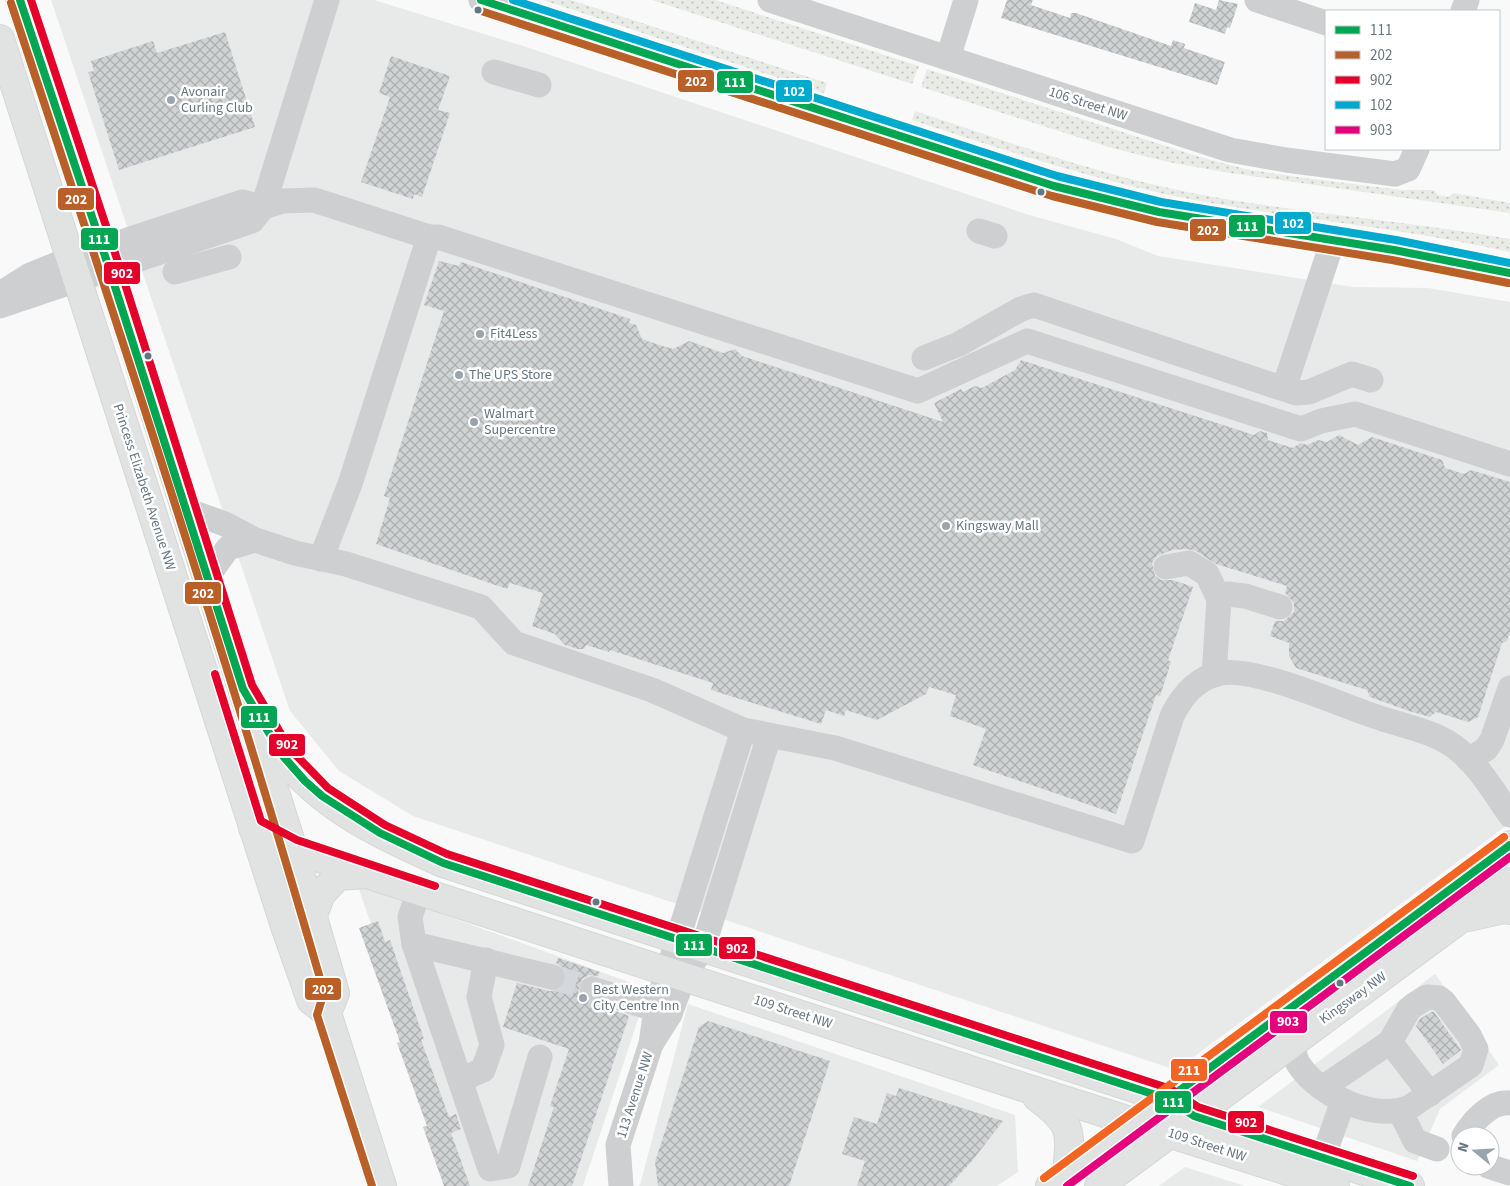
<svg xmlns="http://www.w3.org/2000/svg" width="1510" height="1186" font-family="'Source Sans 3',sans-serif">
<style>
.built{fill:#e8e9e9}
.grass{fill:url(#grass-dots)}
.building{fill:url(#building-cross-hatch)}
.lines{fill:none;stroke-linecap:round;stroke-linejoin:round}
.minor-tunnel{stroke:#d4d8dc;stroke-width:25;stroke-dasharray:25 12;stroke-linecap:butt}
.major-casing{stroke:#d5d6d7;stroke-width:30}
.minor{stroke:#cecfd0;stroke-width:25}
.major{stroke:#e1e2e2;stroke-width:28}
.bus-1-casing{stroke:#fff;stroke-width:11}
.bus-2-casing{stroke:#fff;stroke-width:11}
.bus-3-casing{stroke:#fff;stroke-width:11}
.bus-4-casing{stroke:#fff;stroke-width:11}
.bus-5-casing{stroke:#fff;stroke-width:11}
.bus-6-casing{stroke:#fff;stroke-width:11}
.bus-1{stroke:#00a651;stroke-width:8}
.bus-2{stroke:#b96028;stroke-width:8}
.bus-3{stroke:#e4002b;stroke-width:8}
.bus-4{stroke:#00a9ce;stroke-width:8}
.bus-5{stroke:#e5007d;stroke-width:8}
.bus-6{stroke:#f26522;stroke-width:8}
.bus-dot{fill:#657683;stroke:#fff;stroke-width:2}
.poi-dot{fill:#99a4ac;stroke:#fff;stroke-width:2}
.labels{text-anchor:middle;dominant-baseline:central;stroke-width:5;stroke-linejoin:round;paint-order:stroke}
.poi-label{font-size:14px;fill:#657683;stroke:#fff;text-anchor:start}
.street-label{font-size:14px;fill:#657683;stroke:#fff}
.line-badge{stroke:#fff;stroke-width:2}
.badge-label{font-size:14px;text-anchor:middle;font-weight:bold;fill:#fff}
</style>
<defs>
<pattern id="grass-dots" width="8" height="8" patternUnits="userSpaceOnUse" patternTransform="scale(1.25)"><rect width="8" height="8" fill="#e8ebe6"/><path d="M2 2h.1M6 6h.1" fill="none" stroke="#c0c3c0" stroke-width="1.8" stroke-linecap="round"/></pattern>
<pattern id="building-cross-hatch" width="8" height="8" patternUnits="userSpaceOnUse" patternTransform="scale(1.25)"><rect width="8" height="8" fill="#d0d2d3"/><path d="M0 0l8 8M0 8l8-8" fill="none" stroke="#acafb1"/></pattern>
</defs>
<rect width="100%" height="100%" fill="#f9f9f9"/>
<g class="built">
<polygon points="51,0 374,0 523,46 1029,215 1116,239 1158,256 1353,287 1428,288 1510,302 1510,823 1176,1070 413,816 339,771 290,711"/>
<polygon points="357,883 648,989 583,1186 459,1186"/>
<polygon points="1435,974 1499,1065 1440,1109 1417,1161 1258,1107"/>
<polygon points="688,1004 1015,1115 1018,1172 997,1186 638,1186 640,1185"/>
<polygon points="1185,1167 1245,1186 1159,1186"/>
</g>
<g class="grass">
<polygon points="543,0 571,0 827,83 824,93"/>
<polygon points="652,0 715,0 919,66 912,84"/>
<polygon points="927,69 1200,157 1245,169 1297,177 1401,190 1434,190 1438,195 1448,197 1454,193 1510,203 1510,213 1224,172 1168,162 1112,148 921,87"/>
<path d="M 915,111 C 1005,141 1094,173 1187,192 C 1294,213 1403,220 1510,239 L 1510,252 C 1404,228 1295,219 1189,199 C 1094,180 1004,150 912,120 Z"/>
</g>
<g class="building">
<polygon points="1007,0 1033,0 1031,5 1070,18 1071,13 1076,13 1171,46 1173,40 1185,44 1184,48 1225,62 1217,85 1001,18"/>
<polygon points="1219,0 1238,4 1230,28 1227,27 1225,34 1189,22 1195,3 1216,10"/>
<polygon points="225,32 255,127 119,170 88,72 94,71 91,61 153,41 157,53"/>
<polygon points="391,56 450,76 438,110 450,113 422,197 414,194 413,199 361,182 390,97 379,93"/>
<polygon points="439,261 459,266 461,262 630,319 629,323 636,325 642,339 656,344 673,349 689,341 723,353 735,349 742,356 943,422 934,403 961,389 963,392 975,386 982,388 1015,370 1021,360 1254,435 1260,431 1267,433 1268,440 1293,448 1300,443 1307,445 1318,440 1327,442 1339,435 1358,445 1372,437 1442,460 1445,468 1464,474 1471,470 1510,482 1510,632 1507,641 1502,643 1478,717 1468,722 1436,712 1430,717 1409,711 1370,697 1367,690 1296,668 1289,656 1289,643 1270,636 1275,621 1284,621 1294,612 1294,603 1285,593 1287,586 1216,564 1196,551 1187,549 1172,550 1157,556 1152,563 1155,576 1161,580 1173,580 1193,587 1168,660 1171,662 1160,696 1156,695 1116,814 973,765 986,729 950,716 956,695 929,687 926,694 877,720 846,710 844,716 826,710 821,724 711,690 713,683 610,650 609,652 586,645 584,649 578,649 565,645 555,634 532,626 543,593 510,583 507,589 376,544 390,498 384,496 444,311 424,305"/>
<polygon points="378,921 385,942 390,940 424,1039 421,1040 449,1117 456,1114 461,1129 451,1133 470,1186 444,1186 423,1127 427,1126 397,1043 400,1042 359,928"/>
<polygon points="558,958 600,972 598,976 589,975 582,979 578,992 582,999 629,1016 572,1186 528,1186 554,1107 550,1106 569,1049 503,1027 517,983 549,991 557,991 563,986 566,973 562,967 556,963"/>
<polygon points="1431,1012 1434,1012 1461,1050 1443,1064 1416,1026 1420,1019"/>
<polygon points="708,1021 830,1061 789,1186 658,1186 655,1162 699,1027"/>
<polygon points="899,1088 1003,1121 972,1161 949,1186 857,1186 865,1161 842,1154 854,1117 877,1124 887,1093 896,1096"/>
</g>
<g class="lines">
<polyline class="minor-tunnel" points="552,977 592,989"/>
<defs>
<g id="major">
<polyline points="20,0 109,268 293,849 335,993 327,1013"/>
<polyline points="0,39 285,926 311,1000 327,1013 382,1186"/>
<path d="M 243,689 C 257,715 270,741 289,764 C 329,812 387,838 443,863 L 1168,1099 L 1194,1116 L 1410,1186"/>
<polyline points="253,828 293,849 367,874 1026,1088 1335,1186"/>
<polyline points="313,915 321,894 338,876 366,874"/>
<polyline points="1469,917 1504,909 1510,910"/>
<path d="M 1037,1097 C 1073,1124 1071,1130 1067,1173"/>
<polyline points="1050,1186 1510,845"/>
<polyline points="1099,1186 1510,882"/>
</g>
</defs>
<use href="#major" class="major-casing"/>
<g class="minor">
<polyline points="481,0 1054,186 1159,212 1394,250 1510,273"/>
<polyline points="770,0 1230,150 1286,160 1395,174 1408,169 1417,149"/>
<polyline points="1257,0 1326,23"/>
<polyline points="1463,11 1467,0"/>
<polyline points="948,58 966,0"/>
<polyline points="494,72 539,85"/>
<polyline points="979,231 995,236"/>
<polyline points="175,272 229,257"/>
<polyline points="0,294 30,275 70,259 242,202 263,207 283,201 314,200 429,237 438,237 918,391 1027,341 1301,429 1321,421 1355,414 1510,464"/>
<polyline points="0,306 252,221 263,207 327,0"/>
<polyline points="924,358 959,344 1021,309 1034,305 1296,393 1309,392 1352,374 1371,380"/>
<polyline points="1284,388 1333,240"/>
<path d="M 186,510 L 225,524 L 255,540 L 295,553 L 346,564 L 481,607 L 514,643 L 652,690 L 743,730 L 835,748 L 1132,841 L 1172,716 C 1182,696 1196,678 1221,673 C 1256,667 1338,704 1374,716 C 1399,725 1430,730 1452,745 C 1477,762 1493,791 1510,815"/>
<polyline points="321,559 350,484 429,237"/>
<polyline points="1166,567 1189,563 1207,574 1219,599 1214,675"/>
<polyline points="207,577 228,548 255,540"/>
<polyline points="1219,599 1227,594 1245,596 1280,607"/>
<polyline points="743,730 656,1009 651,1044 670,1014 684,976 703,948 769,736"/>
<polyline points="1469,760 1486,749 1492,740 1510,688"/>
<polyline points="419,890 410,917 414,944 490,1169 508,1166 540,1057"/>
<polyline points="414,944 552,977"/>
<polyline points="592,989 670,1014"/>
<path d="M 1289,1008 C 1291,1022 1292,1055 1299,1065 C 1320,1096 1375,1122 1410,1107 L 1471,1065 L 1476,1049 L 1469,1035 L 1444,1002 L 1439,998 L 1427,997 L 1414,1005 L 1409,1009 L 1390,1042 L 1322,1088"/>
<polyline points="1390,1042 1430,1094"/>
<polyline points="460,1080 483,1070 492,1045 479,997 486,960"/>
<polyline points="1400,1111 1415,1141 1437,1149"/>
<path d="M 1464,1136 C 1473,1121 1491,1101 1510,1103"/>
<polyline points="1323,1158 1343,1101"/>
<polyline points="1488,1166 1510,1173"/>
<polyline points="621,1186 618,1145 651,1044"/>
</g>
<use href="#major" class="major"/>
<defs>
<g id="bus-1">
<polyline points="20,0 109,268 243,689 282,755 305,781 322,796 380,833 443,863 1168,1099 1194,1116 1410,1186"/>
<polyline points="481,0 1054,186 1159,212 1394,250 1510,273"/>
<polyline points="1168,1099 1510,845"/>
</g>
<g id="bus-2">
<path d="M 11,3 C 120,331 228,660 324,992 L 317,1015 L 372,1186"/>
<polyline points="478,10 1052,196 1157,222 1392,260 1508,283"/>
</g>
<g id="bus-3">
<polyline points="31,0 119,265 252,685 290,749 328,788 385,825 447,854 1171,1089 1198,1107 1413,1176"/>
<polyline points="215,674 261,821 297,840 435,886"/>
</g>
<polyline id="bus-4" points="513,0 1057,176 1161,202 1396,240 1510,263"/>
<polyline id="bus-5" points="1067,1186 1510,857"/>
<polyline id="bus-6" points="1044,1178 1504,837"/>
</defs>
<use href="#bus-1" class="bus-1-casing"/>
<use href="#bus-2" class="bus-2-casing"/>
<use href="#bus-3" class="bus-3-casing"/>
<use href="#bus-4" class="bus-4-casing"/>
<use href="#bus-5" class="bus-5-casing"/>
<use href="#bus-6" class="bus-6-casing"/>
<use href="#bus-1" class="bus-1"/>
<use href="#bus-2" class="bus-2"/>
<use href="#bus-3" class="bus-3"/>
<use href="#bus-4" class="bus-4"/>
<use href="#bus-5" class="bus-5"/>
<use href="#bus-6" class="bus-6"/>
</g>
<g class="bus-dot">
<circle cx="478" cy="10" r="4.5"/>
<circle cx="1041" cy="192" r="4.5"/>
<circle cx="148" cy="356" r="4.5"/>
<circle cx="596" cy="902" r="4.5"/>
<circle cx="1340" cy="983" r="4.5"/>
</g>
<g class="poi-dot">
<circle cx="171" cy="100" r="5"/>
<circle cx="480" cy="334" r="5"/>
<circle cx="459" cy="375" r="5"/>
<circle cx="474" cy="422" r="5"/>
<circle cx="946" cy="526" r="5"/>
<circle cx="583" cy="998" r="5"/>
</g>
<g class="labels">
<g class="poi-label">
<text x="181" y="92">Avonair<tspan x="181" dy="16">Curling Club</tspan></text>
<text x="490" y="334">Fit4Less</text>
<text x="469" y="375">The UPS Store</text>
<text x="484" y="414">Walmart<tspan x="484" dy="16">Supercentre</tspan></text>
<text x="956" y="526">Kingsway Mall</text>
<text x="593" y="990">Best Western<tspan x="593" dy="16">City Centre Inn</tspan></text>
</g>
<g class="street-label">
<text transform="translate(1088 104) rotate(18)">106 Street NW</text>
<text transform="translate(144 487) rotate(72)">Princess Elizabeth Avenue NW</text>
<text transform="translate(1353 998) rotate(-36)">Kingsway NW</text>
<text transform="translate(793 1012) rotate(18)">109 Street NW</text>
<text transform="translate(635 1095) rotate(-72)">113 Avenue NW</text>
<text transform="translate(1207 1145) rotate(18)">109 Street NW</text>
</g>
</g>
<g class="line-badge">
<rect x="677" y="69" width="38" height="24" rx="5" fill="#b96028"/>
<rect x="716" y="70" width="38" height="24" rx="5" fill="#00a651"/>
<rect x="775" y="79" width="38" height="24" rx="5" fill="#00a9ce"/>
<rect x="57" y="187" width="38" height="24" rx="5" fill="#b96028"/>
<rect x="1274" y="211" width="38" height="24" rx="5" fill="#00a9ce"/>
<rect x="1228" y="214" width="38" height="24" rx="5" fill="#00a651"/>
<rect x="1189" y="218" width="38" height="24" rx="5" fill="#b96028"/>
<rect x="80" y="227" width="39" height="24" rx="5" fill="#00a651"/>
<rect x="103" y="261" width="38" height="24" rx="5" fill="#e4002b"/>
<rect x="184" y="581" width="38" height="24" rx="5" fill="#b96028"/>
<rect x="240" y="705" width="38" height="24" rx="5" fill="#00a651"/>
<rect x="268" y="733" width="38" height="24" rx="5" fill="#e4002b"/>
<rect x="675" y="933" width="38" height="24" rx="5" fill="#00a651"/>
<rect x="718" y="936" width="38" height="24" rx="5" fill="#e4002b"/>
<rect x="304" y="977" width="38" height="24" rx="5" fill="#b96028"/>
<rect x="1269" y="1010" width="39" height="24" rx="5" fill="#e5007d"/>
<rect x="1170" y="1058" width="38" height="24" rx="5" fill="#f26522"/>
<rect x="1154" y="1090" width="38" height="24" rx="5" fill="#00a651"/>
<rect x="1227" y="1110" width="38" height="24" rx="5" fill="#e4002b"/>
</g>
<g class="badge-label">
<text x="696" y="86">202</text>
<text x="735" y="87">111</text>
<text x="794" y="96">102</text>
<text x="76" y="204">202</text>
<text x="1293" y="228">102</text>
<text x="1247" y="231">111</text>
<text x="1208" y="235">202</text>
<text x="99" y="244">111</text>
<text x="122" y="278">902</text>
<text x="203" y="598">202</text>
<text x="259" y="722">111</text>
<text x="287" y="749">902</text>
<text x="694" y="950">111</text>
<text x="737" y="953">902</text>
<text x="323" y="994">202</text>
<text x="1288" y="1026">903</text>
<text x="1189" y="1075">211</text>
<text x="1173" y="1107">111</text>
<text x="1246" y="1127">902</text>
</g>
<rect x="1325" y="10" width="175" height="140" fill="#ffffff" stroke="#c1c8cd"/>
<rect x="1335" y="26" width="25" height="8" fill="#00a651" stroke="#c1c8cd"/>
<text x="1370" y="35" font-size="15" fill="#657683">111</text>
<rect x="1335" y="51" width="25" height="8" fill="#b96028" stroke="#c1c8cd"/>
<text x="1370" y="60" font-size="15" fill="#657683">202</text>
<rect x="1335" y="76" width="25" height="8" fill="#e4002b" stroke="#c1c8cd"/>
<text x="1370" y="85" font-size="15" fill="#657683">902</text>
<rect x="1335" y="101" width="25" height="8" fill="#00a9ce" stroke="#c1c8cd"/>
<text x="1370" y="110" font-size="15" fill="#657683">102</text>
<rect x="1335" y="126" width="25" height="8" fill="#e5007d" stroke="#c1c8cd"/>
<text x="1370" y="135" font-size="15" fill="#657683">903</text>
<g transform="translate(1475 1151) rotate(288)"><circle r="24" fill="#ffffff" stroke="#c1c8cd"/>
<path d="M0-4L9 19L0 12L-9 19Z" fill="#99a4ac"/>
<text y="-8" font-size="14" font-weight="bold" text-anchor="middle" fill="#657683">N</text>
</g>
</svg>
